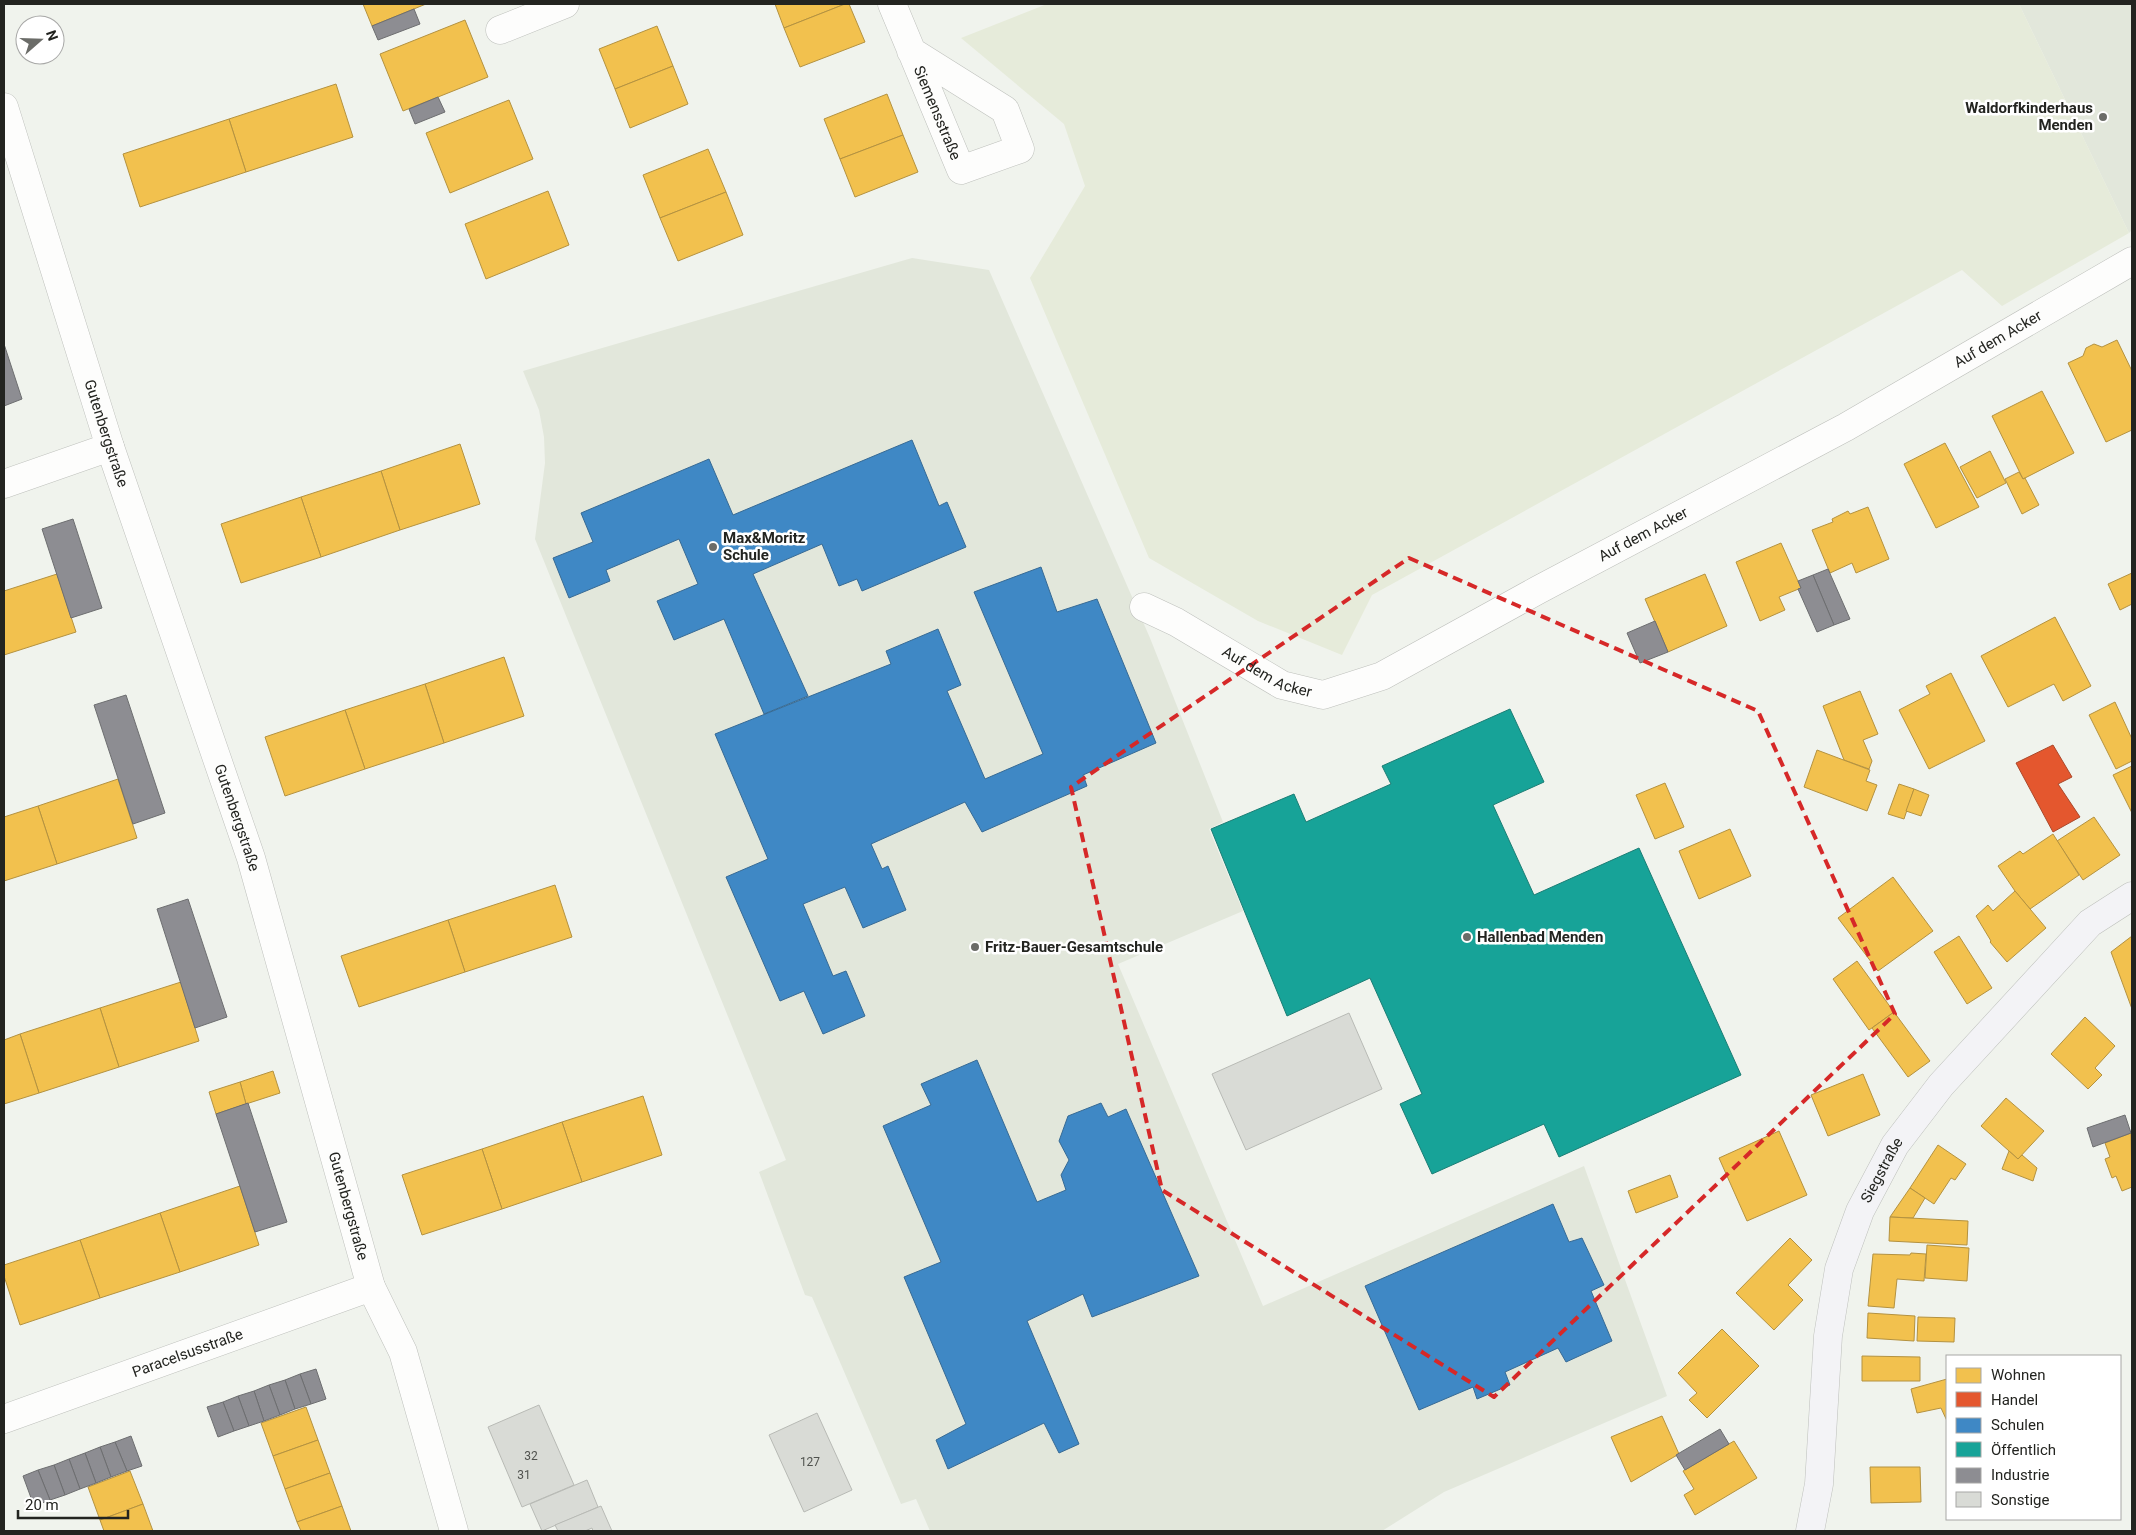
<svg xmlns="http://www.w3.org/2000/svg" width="2136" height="1535" font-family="Roboto,sans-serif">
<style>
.built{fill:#e2e7db}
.green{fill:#e6ebda}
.homes{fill:#f2c14e;stroke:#b49240}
.shops{fill:#e4572e;stroke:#aa482a}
.schools{fill:#3f88c5;stroke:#376a94}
.public{fill:#17a398;stroke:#1b7d74}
.industry{fill:#8d8d92;stroke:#6d6e70}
.building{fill:#d9dbd6;stroke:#b8bab5}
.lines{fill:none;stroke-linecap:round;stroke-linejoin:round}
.street-casing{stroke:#bec0bc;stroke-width:29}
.secondary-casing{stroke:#bec0bc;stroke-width:29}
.street{stroke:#fdfdfc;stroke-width:28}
.secondary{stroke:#f3f3f6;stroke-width:28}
.marked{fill:none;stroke:#d62828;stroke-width:4;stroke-dasharray:10 6;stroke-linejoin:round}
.poi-dot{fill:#6b6c68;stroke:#fff;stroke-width:2}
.labels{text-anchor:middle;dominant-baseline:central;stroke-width:5;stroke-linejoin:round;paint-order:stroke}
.number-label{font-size:12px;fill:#50524e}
.poi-label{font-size:15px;font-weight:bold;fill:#232420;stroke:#fff;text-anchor:start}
.street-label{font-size:15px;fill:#232420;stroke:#fff}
</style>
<rect width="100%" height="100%" fill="#f0f3ed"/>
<g class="built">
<polygon points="2019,4 2132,4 2132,230 2129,233"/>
<polygon points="912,258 989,270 1150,638 1223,822 1209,829 1243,911 1118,964 1263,1306 1584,1166 1667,1396 1444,1492 1382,1531 930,1531 916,1499 901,1504 812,1297 805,1295 759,1172 786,1160 535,539 545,463 544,437 539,410 523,371"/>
</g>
<polygon class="green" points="1047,4 2019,4 2129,233 2002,306 1962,270 1372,595 1342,655 1258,621 1149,558 1030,278 1085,186 1064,124 961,38"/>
<g class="homes">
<polygon points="363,4 426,4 372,26"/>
<polygon points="775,4 845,4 784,28"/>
<polygon points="845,4 849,4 865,42 800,67 784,28"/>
<polygon points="465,20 488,77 403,111 380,54"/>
<polygon points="657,26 673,66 615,89 599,49"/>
<polygon points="673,66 688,104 630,128 615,89"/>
<polygon points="336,84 353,137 246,172 229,119"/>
<polygon points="887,94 903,135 840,159 824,119"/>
<polygon points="509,100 533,159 450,193 426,133"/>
<polygon points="229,119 246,172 140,207 123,154"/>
<polygon points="903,135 918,172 855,197 840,159"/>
<polygon points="708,149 726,192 660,218 643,175"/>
<polygon points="548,191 569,245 486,279 465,224"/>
<polygon points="726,192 743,235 678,261 660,218"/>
<polygon points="2117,340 2132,371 2132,430 2106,442 2068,363 2083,356 2086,348 2094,344 2102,347"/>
<polygon points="2042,391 2074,453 2023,479 1992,416"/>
<polygon points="1945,443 1979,507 1936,528 1904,464"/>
<polygon points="460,444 480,504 400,530 381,471"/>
<polygon points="1990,451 2006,483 1977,498 1960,467"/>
<polygon points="381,471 400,530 321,557 301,497"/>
<polygon points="2019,472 2023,479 2025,478 2039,505 2022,514 2005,479"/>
<polygon points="301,497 321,557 241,583 221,524"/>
<polygon points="1868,507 1889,559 1856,573 1852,563 1830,573 1812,530 1833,522 1832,519 1848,511 1850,514"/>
<polygon points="1781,543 1801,588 1779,597 1785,610 1760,621 1736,562"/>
<polygon points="2132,573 2132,604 2120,610 2108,584"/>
<polygon points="57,574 76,632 4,655 4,591"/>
<polygon points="1705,574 1727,626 1668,652 1645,599"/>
<polygon points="2055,617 2091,686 2063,701 2054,684 2008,707 1981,656"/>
<polygon points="504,657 524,716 444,743 425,684"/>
<polygon points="1951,673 1985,741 1929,769 1899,710 1930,694 1926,686"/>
<polygon points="425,684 444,743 365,769 345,710"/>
<polygon points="1860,691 1878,734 1863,740 1872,761 1869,769 1844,760 1823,706"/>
<polygon points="2115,702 2132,739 2132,761 2116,769 2089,715"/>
<polygon points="345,710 365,769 285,796 265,737"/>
<polygon points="1817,750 1870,770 1866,781 1877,785 1867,811 1804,787"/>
<polygon points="2132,766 2132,813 2113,775"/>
<polygon points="118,779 137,838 57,864 38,806"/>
<polygon points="1665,783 1684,827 1655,839 1636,795"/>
<polygon points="1899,784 1914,789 1904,819 1888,814"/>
<polygon points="1914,789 1929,795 1921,816 1906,811"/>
<polygon points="38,806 57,864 4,881 4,817"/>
<polygon points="2094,817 2120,855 2083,880 2057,841"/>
<polygon points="1730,829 1751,876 1699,899 1679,851"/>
<polygon points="2053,834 2079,875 2030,909 2015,891 1998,866 2020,851 2023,854"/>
<polygon points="1893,877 1933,931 1878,971 1838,918"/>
<polygon points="555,885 572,937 465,972 448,920"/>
<polygon points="2015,891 2046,928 2007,962 1990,942 1991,941 1976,916 1988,905 1993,911"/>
<polygon points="448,920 465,972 359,1007 341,956"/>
<polygon points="1959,936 1992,988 1967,1004 1934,952"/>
<polygon points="2132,936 2132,1009 2111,952"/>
<polygon points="1857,961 1894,1012 1869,1030 1833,979"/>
<polygon points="181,982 199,1041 119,1067 100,1008"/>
<polygon points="100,1008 119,1067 39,1093 20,1034"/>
<polygon points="1894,1012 1930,1061 1908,1077 1872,1028"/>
<polygon points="2085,1017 2115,1046 2095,1068 2102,1075 2088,1089 2051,1054"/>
<polygon points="20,1034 39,1093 4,1104 4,1040"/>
<polygon points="273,1071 280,1093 246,1104 240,1082"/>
<polygon points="1863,1074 1880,1115 1828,1136 1811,1095"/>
<polygon points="240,1082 246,1104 216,1114 209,1092"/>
<polygon points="643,1096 662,1155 582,1182 562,1122"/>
<polygon points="2006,1098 2044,1131 2018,1159 1981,1126"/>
<polygon points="562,1122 582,1182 502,1209 482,1149"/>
<polygon points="1779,1131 1807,1195 1747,1221 1719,1158"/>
<polygon points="2131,1133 2132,1187 2122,1191 2116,1176 2112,1178 2105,1159 2110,1157 2105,1143"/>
<polygon points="1938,1145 1966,1164 1955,1180 1951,1178 1934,1204 1910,1188"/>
<polygon points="482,1149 502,1209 422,1235 402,1175"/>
<polygon points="2009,1151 2018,1159 2022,1155 2037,1168 2033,1181 2002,1169"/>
<polygon points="1670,1175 1678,1197 1636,1213 1628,1191"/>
<polygon points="240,1186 259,1245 180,1272 160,1213"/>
<polygon points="1910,1188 1925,1198 1913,1218 1890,1217"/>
<polygon points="160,1213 180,1272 100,1298 80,1240"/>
<polygon points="1890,1217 1968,1221 1967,1245 1889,1241"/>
<polygon points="1790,1238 1812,1260 1788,1285 1803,1300 1774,1330 1736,1293"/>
<polygon points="80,1240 100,1298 20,1325 4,1276 4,1265"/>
<polygon points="1927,1245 1969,1248 1967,1281 1925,1278"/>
<polygon points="1911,1253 1926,1254 1924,1281 1897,1279 1894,1308 1868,1306 1873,1254 1910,1255"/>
<polygon points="1868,1313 1915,1316 1914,1341 1867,1338"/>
<polygon points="1918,1317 1955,1318 1954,1342 1917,1341"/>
<polygon points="1722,1329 1759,1366 1707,1418 1689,1400 1697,1393 1678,1373"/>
<polygon points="1862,1356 1920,1357 1920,1381 1862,1381"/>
<polygon points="1947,1379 1947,1421 1941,1408 1917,1413 1911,1389"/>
<polygon points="306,1407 318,1440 273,1456 261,1423"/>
<polygon points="1662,1416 1679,1454 1631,1482 1611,1437"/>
<polygon points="318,1440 330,1473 285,1489 273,1456"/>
<polygon points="1734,1441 1757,1478 1695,1515 1684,1495 1694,1489 1683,1471"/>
<polygon points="1870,1467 1920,1467 1921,1502 1871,1503"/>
<polygon points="130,1471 143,1504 100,1520 88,1487"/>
<polygon points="330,1473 342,1506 297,1522 285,1489"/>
<polygon points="143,1504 153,1531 104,1531 100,1520"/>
<polygon points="342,1506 351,1531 301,1531 297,1522"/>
</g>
<polygon class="shops" points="2053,745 2072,777 2058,784 2080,817 2053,832 2016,763"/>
<g class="schools">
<polygon points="912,440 939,506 947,502 966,547 862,591 857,579 839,586 822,544 753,574 808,696 764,714 724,619 674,640 657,601 698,584 679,539 606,570 610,581 569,598 553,558 593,542 581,513 709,459 733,515"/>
<polygon points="1041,567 1057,612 1097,599 1156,743 1083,775 1087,786 982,832 965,802 871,844 882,869 888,866 906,910 863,928 845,887 803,904 833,976 846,971 865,1016 823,1034 804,991 780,1001 726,877 768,859 715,734 891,664 886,651 938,629 961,685 947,691 985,779 1043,754 974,592"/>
<polygon points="977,1060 1037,1202 1066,1190 1061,1175 1069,1160 1059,1141 1068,1116 1101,1103 1108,1117 1126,1109 1199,1276 1092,1317 1083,1294 1027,1321 1079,1444 1059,1453 1044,1423 948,1469 936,1440 966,1424 904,1277 941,1262 883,1126 931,1105 921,1084"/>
<polygon points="1553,1204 1569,1242 1582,1238 1604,1285 1591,1291 1612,1341 1566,1362 1558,1348 1505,1372 1510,1385 1477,1399 1473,1387 1419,1410 1365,1286"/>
</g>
<polygon class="public" points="1510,709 1544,782 1493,805 1534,895 1639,848 1741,1075 1559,1157 1544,1124 1432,1174 1400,1104 1422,1094 1370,978 1287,1016 1211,829 1294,794 1306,822 1391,784 1382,766"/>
<g class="industry">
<polygon points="414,9 420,24 378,40 372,26"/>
<polygon points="438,97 445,112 415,124 409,109"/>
<polygon points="4,344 22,399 4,406"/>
<polygon points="73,519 102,608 71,618 42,529"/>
<polygon points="1828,569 1850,619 1834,625 1813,575"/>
<polygon points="1813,575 1834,625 1817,632 1798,589 1801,588 1798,581"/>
<polygon points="1655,621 1668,652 1640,663 1627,633"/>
<polygon points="126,695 165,813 133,824 94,705"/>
<polygon points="188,899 227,1017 195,1028 157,909"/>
<polygon points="248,1103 287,1222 255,1232 216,1114"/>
<polygon points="2125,1115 2131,1133 2093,1147 2087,1128"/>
<polygon points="316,1369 326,1399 311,1404 300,1374"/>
<polygon points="300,1374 311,1404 295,1409 285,1380"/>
<polygon points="285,1380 295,1409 280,1415 269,1385"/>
<polygon points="269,1385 280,1415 264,1421 254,1391"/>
<polygon points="254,1391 264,1421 249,1426 238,1396"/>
<polygon points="238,1396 249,1426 234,1431 223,1402"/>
<polygon points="223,1402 234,1431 218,1437 207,1407"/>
<polygon points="1720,1429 1729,1444 1685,1470 1676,1455"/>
<polygon points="131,1436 142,1466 127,1471 115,1442"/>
<polygon points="115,1442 127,1471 111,1477 100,1447"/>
<polygon points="100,1447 111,1477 96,1483 85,1453"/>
<polygon points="85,1453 96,1483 80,1489 69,1459"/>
<polygon points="69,1459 80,1489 65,1495 54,1465"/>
<polygon points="54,1465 65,1495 50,1500 38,1470"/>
<polygon points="38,1470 50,1500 34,1506 23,1476"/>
</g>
<g class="building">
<polygon points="1349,1013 1382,1089 1246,1150 1212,1074"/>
<polygon points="539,1405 574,1485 522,1507 488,1427"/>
<polygon points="817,1413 852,1490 804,1512 769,1435"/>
<polygon points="587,1480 598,1507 542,1531 530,1504"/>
<polygon points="601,1506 612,1531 593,1531 592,1528 585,1531 558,1531 555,1525"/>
</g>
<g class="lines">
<defs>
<g id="street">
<path id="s1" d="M 892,4 L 961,170 L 1020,149 L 1005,110 L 911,51"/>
<polyline points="500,30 565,4"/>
<path id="s2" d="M 4,107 L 110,447 L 251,858 L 371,1287 L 403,1352 L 454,1531"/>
<polyline points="4,484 110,447"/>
<path id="s3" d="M 1144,607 L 1176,622 L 1282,685 L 1323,695 L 1382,676 L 1538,590 L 1846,427 L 2132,261"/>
<path id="s4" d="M 4,1419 L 371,1287"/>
</g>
<g id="secondary">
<path id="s5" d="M 1810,1531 L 1819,1484 L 1828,1336 L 1839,1269 L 1860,1211 L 1895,1145 L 1941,1085 L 2090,923 L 2132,896"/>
</g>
</defs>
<use href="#street" class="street-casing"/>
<use href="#secondary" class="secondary-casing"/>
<use href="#street" class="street"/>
<use href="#secondary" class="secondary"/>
</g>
<path class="marked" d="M 1409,558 L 1758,711 L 1895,1014 L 1494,1397 L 1162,1190 L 1071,787 Z"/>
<g class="poi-dot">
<circle cx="2103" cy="117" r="5"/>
<circle cx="713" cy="547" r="5"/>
<circle cx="1467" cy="937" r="5"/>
<circle cx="975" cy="947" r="5"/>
</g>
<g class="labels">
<g class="number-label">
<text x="531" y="1456">32</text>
<text x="810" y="1462">127</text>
<text x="524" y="1475">31</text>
</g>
<g class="poi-label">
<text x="2093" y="108" text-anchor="end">Waldorfkinderhaus<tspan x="2093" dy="17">Menden</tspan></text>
<text x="723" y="538">Max&amp;Moritz<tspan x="723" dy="17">Schule</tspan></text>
<text x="1477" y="937">Hallenbad Menden</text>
<text x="985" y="947">Fritz-Bauer-Gesamtschule</text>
</g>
<g class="street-label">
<text stroke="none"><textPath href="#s1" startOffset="118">Siemensstraße</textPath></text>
<text stroke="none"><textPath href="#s3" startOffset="965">Auf dem Acker</textPath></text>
<text stroke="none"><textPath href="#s2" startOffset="342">Gutenbergstraße</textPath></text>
<text stroke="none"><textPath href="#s3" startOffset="560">Auf dem Acker</textPath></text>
<text stroke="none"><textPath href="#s3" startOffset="140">Auf dem Acker</textPath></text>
<text stroke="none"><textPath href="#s2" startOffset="748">Gutenbergstraße</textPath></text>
<text stroke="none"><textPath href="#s5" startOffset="372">Siegstraße</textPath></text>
<text stroke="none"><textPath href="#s2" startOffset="1152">Gutenbergstraße</textPath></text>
<text stroke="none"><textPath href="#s4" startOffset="195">Paracelsusstraße</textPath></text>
</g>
</g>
<rect width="2136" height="1535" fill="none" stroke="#232420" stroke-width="10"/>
<rect x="1946" y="1355" width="175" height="165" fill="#ffffff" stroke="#a7a7a6"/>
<rect x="1956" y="1368" width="25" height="15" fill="#f2c14e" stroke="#a7a7a6"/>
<text x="1991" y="1380" font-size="15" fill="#232420">Wohnen</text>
<rect x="1956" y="1392" width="25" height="15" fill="#e4572e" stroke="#a7a7a6"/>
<text x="1991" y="1405" font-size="15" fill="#232420">Handel</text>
<rect x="1956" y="1418" width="25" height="15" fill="#3f88c5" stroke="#a7a7a6"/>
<text x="1991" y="1430" font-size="15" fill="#232420">Schulen</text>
<rect x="1956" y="1442" width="25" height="15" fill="#17a398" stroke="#a7a7a6"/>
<text x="1991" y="1455" font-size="15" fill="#232420">Öffentlich</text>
<rect x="1956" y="1468" width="25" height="15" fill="#8d8d92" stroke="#a7a7a6"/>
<text x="1991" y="1480" font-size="15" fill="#232420">Industrie</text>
<rect x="1956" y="1492" width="25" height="15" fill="#d9dbd6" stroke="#a7a7a6"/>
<text x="1991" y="1505" font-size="15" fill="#232420">Sonstige</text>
<g transform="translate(40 40) rotate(70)"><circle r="24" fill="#ffffff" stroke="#a7a7a6"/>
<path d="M0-4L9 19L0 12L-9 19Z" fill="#6b6c68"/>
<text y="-8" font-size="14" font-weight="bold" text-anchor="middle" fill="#232420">N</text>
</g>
<path d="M18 1510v8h110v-8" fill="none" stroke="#232420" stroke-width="2.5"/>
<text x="25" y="1510" font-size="15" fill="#232420" stroke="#ffffff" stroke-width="4" paint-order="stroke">20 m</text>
</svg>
